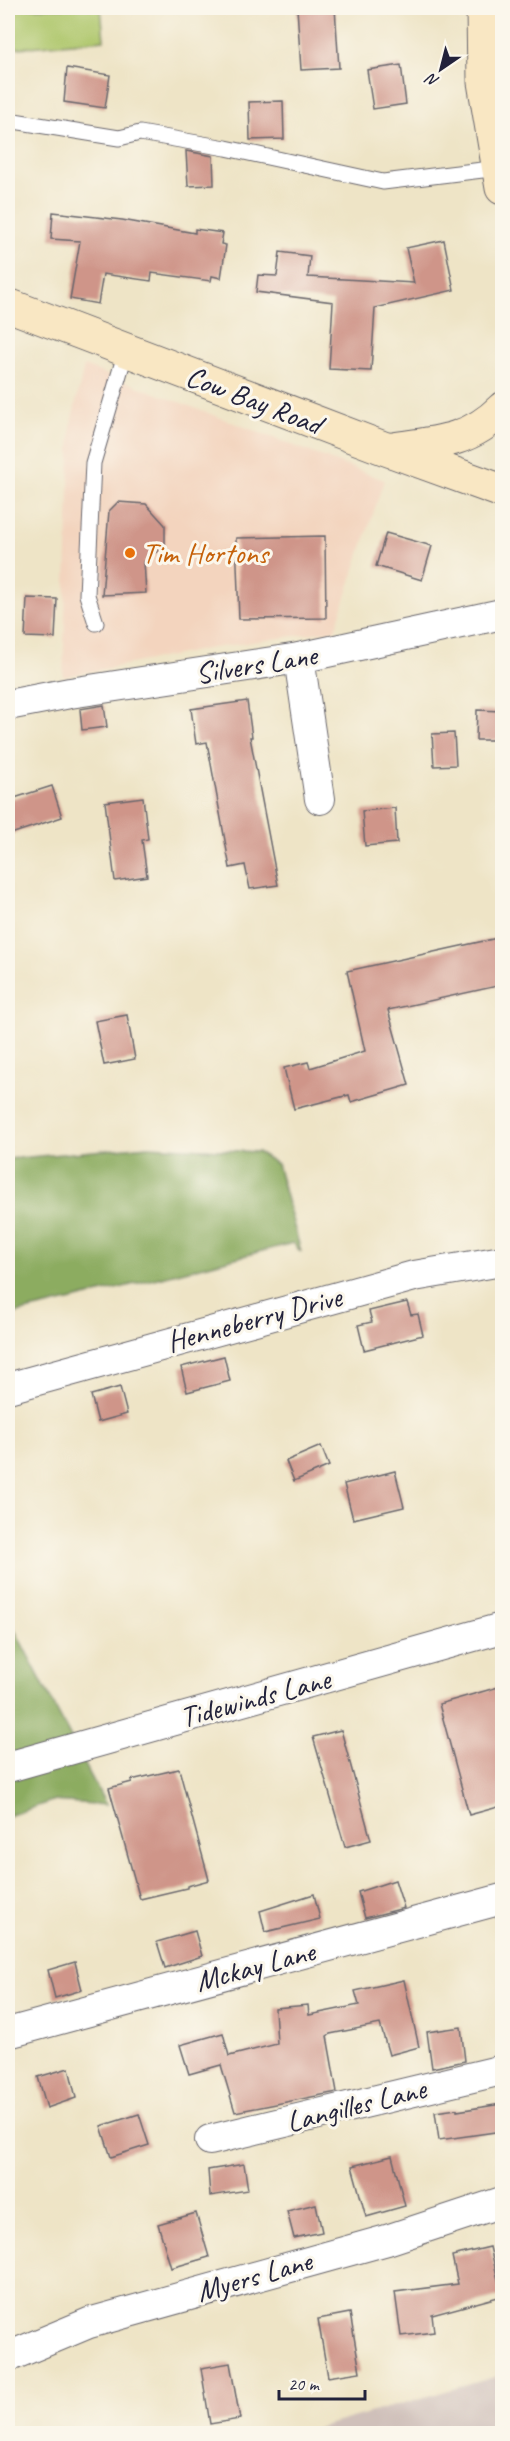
<svg xmlns="http://www.w3.org/2000/svg" width="510" height="2441" font-family="Caveat,sans-serif">
<style>
.built{fill:#f3d4be}
.industrial{fill:#cfc0ba}
.green{fill:#b0c86e;stroke:#697554;stroke-width:1.5}
.forest{fill:#8cac61;stroke:#57674e;stroke-width:1.5}
.building{fill:#cf9589}
.lines{fill:none;stroke-linecap:round;stroke-linejoin:round}
.lane-casing{stroke:#69666c;stroke-width:17}
.street-casing{stroke:#69666c;stroke-width:32}
.secondary-casing{stroke:#69666c;stroke-width:35}
.lane{stroke:#fff;stroke-width:15}
.street{stroke:#fff;stroke-width:30}
.secondary{stroke:#f9e7c3;stroke-width:33}
.food-dot{fill:#e8710a;stroke:#fbf7ec;stroke-width:2}
.labels{text-anchor:middle;dominant-baseline:central;stroke-width:6;stroke-linejoin:round;paint-order:stroke}
.street-label{font-size:30px;fill:#22223b;stroke:#fbf7ec}
.food-label{font-size:30px;fill:#c56008;stroke:#fbf7ec;text-anchor:start}
</style>
<rect width="100%" height="100%" fill="#fbf7ec"/>
<filter id="ink" filterUnits="userSpaceOnUse"><feTurbulence type="fractalNoise" baseFrequency=".0167" numOctaves="2"/><feDisplacementMap in="SourceGraphic" scale="12" xChannelSelector="R" yChannelSelector="G"/><feConvolveMatrix kernelMatrix="1 2 1 2 8 2 1 2 1" color-interpolation-filters="sRGB"/></filter>
<filter id="wash" filterUnits="userSpaceOnUse"><feTurbulence type="fractalNoise" baseFrequency=".008" numOctaves="4" result="noise"/><feDisplacementMap in="SourceGraphic" scale="24" xChannelSelector="R" yChannelSelector="G"/><feGaussianBlur stdDeviation="1.35" result="paint"/><feColorMatrix in="noise" values="0 0 0 0 0 0 0 0 0 0 0 0 0 0 0 0 0 1.4 0 .05"/><feComposite in="paint" operator="in"/></filter>
<g filter="url(#wash)">
<rect width="100%" height="100%" fill="#eee4c6"/>
<polygon class="built" points="84,366 384,480 335,630 212,648 63,677 71,424"/>
<polygon class="industrial" points="502,2375 502,2433 299,2433"/>
<polygon class="green" points="8,8 101,8 104,40 8,49"/>
<g class="forest">
<polygon points="148,1146 258,1152 277,1164 301,1252 293,1243 73,1300 8,1315 8,1159"/>
<polygon points="8,1617 106,1805 52,1801 8,1816"/>
</g>
<g id="blocks">
<g class="building">
<polygon points="297,8 335,8 339,68 301,70"/>
<polygon points="401,65 406,104 373,109 367,70"/>
<polygon points="67,68 110,75 105,108 64,102"/>
<polygon points="283,101 284,139 250,140 249,102"/>
<polygon points="186,151 213,156 214,185 188,186"/>
<polygon points="53,212 122,220 195,233 195,229 223,233 221,244 226,245 221,278 212,276 211,281 152,273 151,281 103,274 98,304 70,299 80,241 51,239"/>
<polygon points="444,240 454,290 375,308 371,371 329,369 333,302 256,292 258,275 277,276 280,252 310,256 308,277 414,283 406,248"/>
<polygon points="118,502 146,504 165,525 165,545 144,562 146,593 102,595 109,511"/>
<polygon points="386,533 432,546 422,580 376,566"/>
<polygon points="325,536 326,618 239,619 236,538"/>
<polygon points="27,598 57,599 55,638 25,637"/>
<polygon points="247,701 252,737 250,737 278,885 250,889 245,865 230,868 207,742 196,744 191,709"/>
<polygon points="104,705 107,727 82,730 80,709"/>
<polygon points="477,710 502,711 502,740 476,740"/>
<polygon points="454,733 456,765 434,766 432,734"/>
<polygon points="52,786 62,817 8,835 8,800"/>
<polygon points="143,797 148,839 142,840 147,876 115,881 105,802"/>
<polygon points="395,808 397,843 365,846 362,811"/>
<polygon points="502,937 502,985 388,1010 409,1085 351,1102 349,1095 294,1109 284,1068 308,1062 310,1068 365,1051 347,971"/>
<polygon points="127,1015 135,1059 104,1065 95,1021"/>
<polygon points="407,1302 411,1315 418,1314 423,1335 364,1350 358,1325 372,1322 369,1311"/>
<polygon points="224,1356 230,1381 187,1392 181,1367"/>
<polygon points="120,1387 127,1414 98,1422 91,1395"/>
<polygon points="321,1446 329,1466 294,1481 286,1461"/>
<polygon points="395,1471 404,1507 353,1519 344,1484"/>
<polygon points="502,1686 502,1806 469,1815 439,1704"/>
<polygon points="341,1730 371,1840 345,1847 313,1737"/>
<polygon points="179,1769 209,1880 187,1886 187,1888 140,1899 109,1788 132,1782 131,1780"/>
<polygon points="395,1880 404,1908 365,1918 358,1892"/>
<polygon points="314,1894 320,1919 265,1932 260,1911"/>
<polygon points="195,1931 202,1956 165,1968 157,1942"/>
<polygon points="75,1962 82,1990 55,1998 48,1970"/>
<polygon points="404,1980 419,2047 389,2055 380,2024 330,2034 327,2036 337,2092 235,2112 221,2065 189,2074 180,2045 223,2033 229,2056 277,2044 275,2008 308,2005 309,2015 359,2005 355,1991"/>
<polygon points="461,2027 465,2061 432,2068 427,2032"/>
<polygon points="69,2068 76,2098 47,2108 38,2077"/>
<polygon points="502,2104 502,2131 439,2140 435,2112 457,2109 457,2111"/>
<polygon points="139,2114 149,2145 111,2157 101,2126"/>
<polygon points="392,2156 405,2206 366,2217 352,2166"/>
<polygon points="244,2164 248,2190 210,2196 208,2170"/>
<polygon points="316,2204 322,2232 294,2238 287,2211"/>
<polygon points="196,2213 209,2257 171,2268 158,2224"/>
<polygon points="490,2247 502,2296 432,2315 434,2332 401,2336 395,2292 458,2284 452,2256"/>
<polygon points="350,2313 360,2372 328,2377 318,2319"/>
<polygon points="230,2363 240,2419 210,2424 201,2368"/>
</g>
</g>
</g>
<g filter="url(#ink)">
<use href="#blocks" fill-opacity="0" stroke="#69666c" stroke-width="1.5"/>
<g class="lines">
<defs>
<g id="lane">
<polyline points="8,120 119,138 140,133 226,148 383,182 499,168"/>
<polyline points="96,623 87,595 93,463 126,351"/>
</g>
<g id="street">
<polyline points="299,658 320,799"/>
<polyline points="8,705 70,693 299,658 502,614"/>
<polyline points="8,1388 414,1276 502,1261"/>
<polyline points="8,1767 502,1628"/>
<polyline points="8,2033 502,1899"/>
<polyline points="210,2140 502,2070"/>
<polyline points="8,2357 89,2323 387,2240 502,2202"/>
</g>
<g id="secondary">
<polyline points="483,8 484,82 502,188"/>
<polyline points="8,305 386,449 502,491"/>
<path d="M 392,449 C 436,443 469,442 502,409"/>
</g>
</defs>
<use href="#lane" class="lane-casing"/>
<use href="#street" class="street-casing"/>
<use href="#secondary" class="secondary-casing"/>
<use href="#lane" class="lane"/>
<use href="#street" class="street"/>
<use href="#secondary" class="secondary"/>
</g>
</g>
<circle class="food-dot" cx="130" cy="553" r="6"/>
<g class="labels">
<g class="street-label">
<text transform="translate(254 400) rotate(21)">Cow Bay Road</text>
<text transform="translate(256 664) rotate(-9)">Silvers Lane</text>
<text transform="translate(254 1319) rotate(-15)">Henneberry Drive</text>
<text transform="translate(255 1698) rotate(-15)">Tidewinds Lane</text>
<text transform="translate(255 1966) rotate(-15)">Mckay Lane</text>
<text transform="translate(356 2105) rotate(-14)">Langilles Lane</text>
<text transform="translate(254 2276) rotate(-16)">Myers Lane</text>
</g>
<g class="food-label">
<text x="142" y="553">Tim Hortons</text>
</g>
</g>
<rect width="510" height="2441" fill="none" stroke="#fbf7ec" stroke-width="30"/>
<g transform="translate(441 69) rotate(215)" stroke="#fbf7ec" stroke-width="4.5" paint-order="stroke">
<path d="M0-4.5L10 22L0 15L-10 22Z" fill="#22223b"/>
<text y="-9" font-size="16" font-weight="bold" text-anchor="middle" fill="#22223b">N</text>
</g>
<path d="M279 2390v9h86v-9" fill="none" stroke="#22223b" stroke-width="3"/>
<text x="288" y="2390" font-size="18" fill="#22223b" stroke="#fbf7ec" stroke-width="4.5" paint-order="stroke">20 m</text>
</svg>
